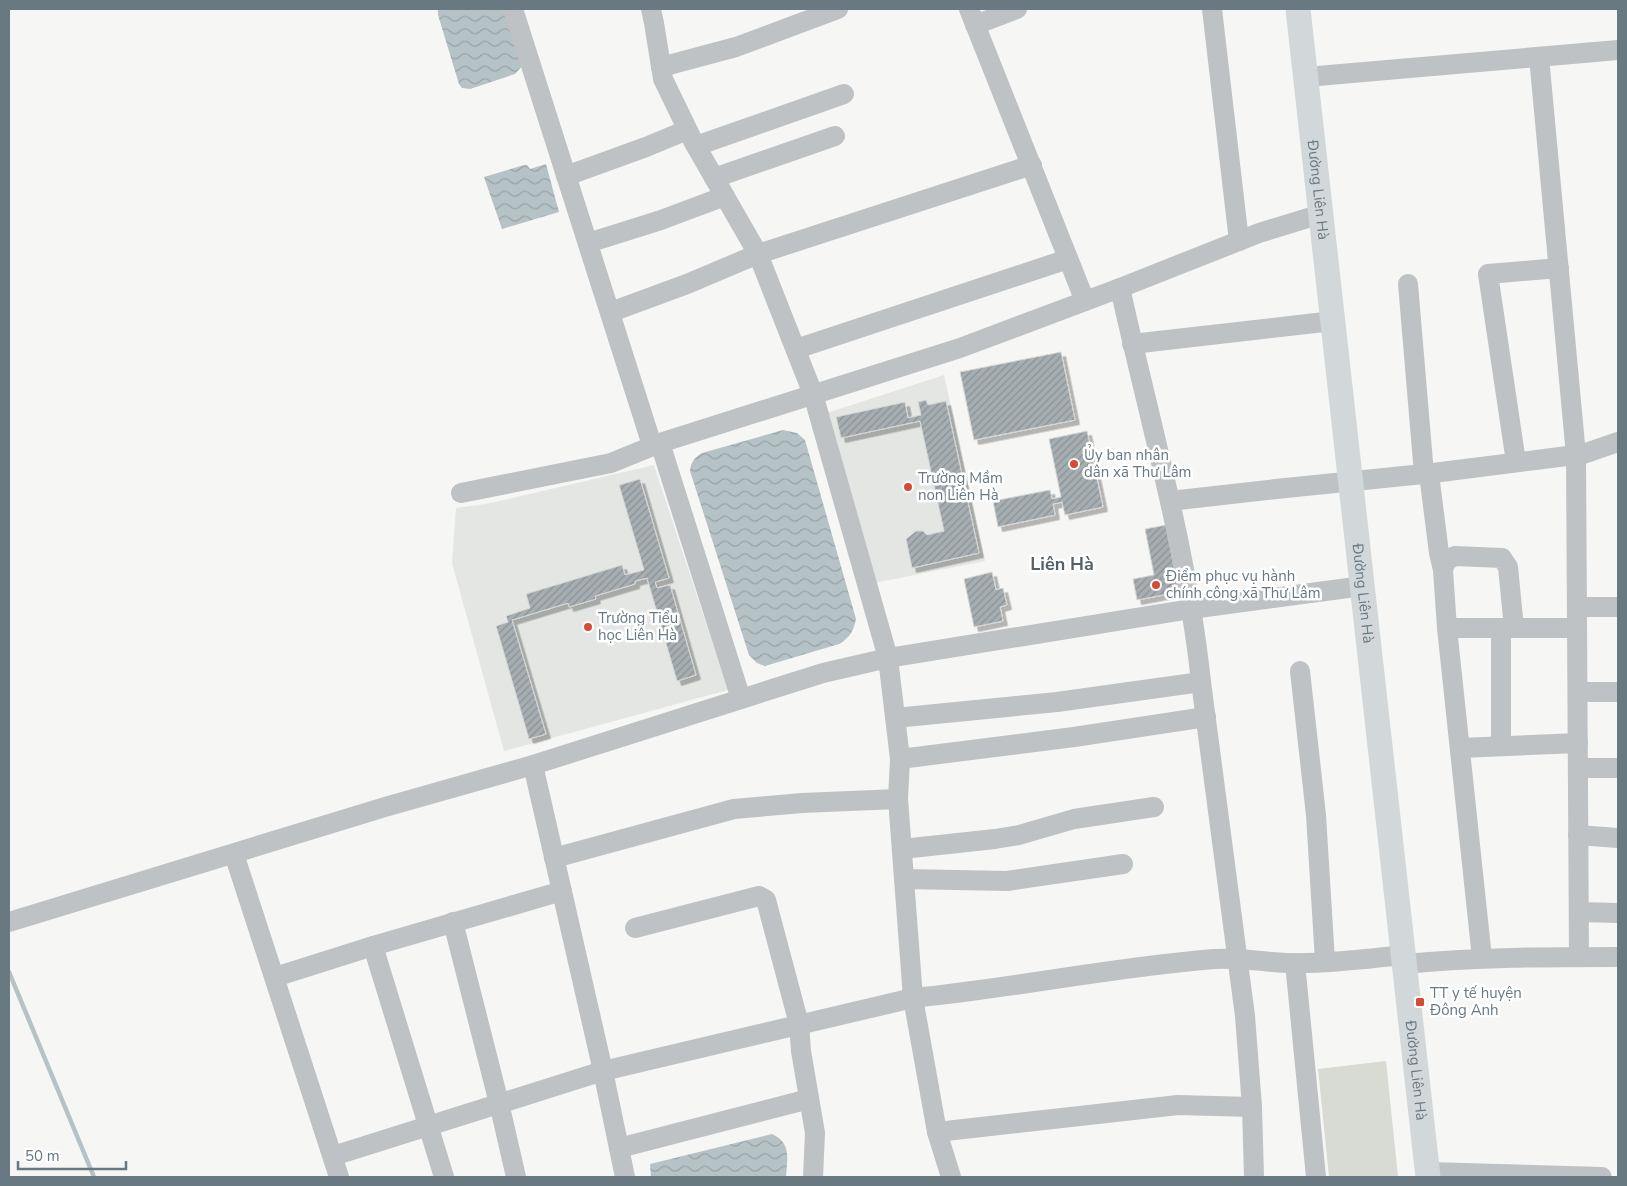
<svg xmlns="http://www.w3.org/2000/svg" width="1627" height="1186" font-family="'Nunito Sans',sans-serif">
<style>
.built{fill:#e4e6e4}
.grass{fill:#d7dbd3}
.water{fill:url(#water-waves)}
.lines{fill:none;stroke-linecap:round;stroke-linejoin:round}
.stream{stroke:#b6c3c6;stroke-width:4.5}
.building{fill:url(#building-hatch);stroke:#d8d8d6;filter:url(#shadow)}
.minor{stroke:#bec2c5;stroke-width:20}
.major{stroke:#d2d8da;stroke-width:25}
.poi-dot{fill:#d64b34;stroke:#fff;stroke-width:2}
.labels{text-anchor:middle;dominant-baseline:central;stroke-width:5;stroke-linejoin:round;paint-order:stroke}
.street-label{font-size:15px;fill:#687982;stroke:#fff}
.poi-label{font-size:15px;fill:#687982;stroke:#fff;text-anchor:start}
.quarter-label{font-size:18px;font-weight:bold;fill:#556168;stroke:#fff}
</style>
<defs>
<pattern id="water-waves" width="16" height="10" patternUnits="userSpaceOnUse" patternTransform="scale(1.25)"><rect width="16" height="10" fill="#b6c3c6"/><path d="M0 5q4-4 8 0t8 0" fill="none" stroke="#98a3a6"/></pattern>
<pattern id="building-hatch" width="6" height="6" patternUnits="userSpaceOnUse" patternTransform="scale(1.25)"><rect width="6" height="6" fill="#a6aeb2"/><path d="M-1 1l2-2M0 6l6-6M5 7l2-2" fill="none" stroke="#8b9296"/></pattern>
<filter id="shadow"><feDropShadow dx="4.5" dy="4.5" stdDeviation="0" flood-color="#0004"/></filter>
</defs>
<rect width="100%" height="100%" fill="#f6f6f4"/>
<g class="built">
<polygon points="944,375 985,561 874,583 827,413"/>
<polygon points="654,465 728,690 504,751 452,563 456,508 486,504"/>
</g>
<polygon class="grass" points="1386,1061 1398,1177 1329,1177 1318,1069"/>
<g class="water">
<polygon points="438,9 505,9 522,66 515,74 470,89 462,88 459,84 438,15"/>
<polygon points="546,164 559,212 502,229 484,177 524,165 527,165 530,169"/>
<path d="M 783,430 L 797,433 L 805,440 L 856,619 C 853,632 850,637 839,644 L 765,666 L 757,663 L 749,655 L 690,471 C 691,462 694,458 702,453 Z"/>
<path d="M 772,1134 C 792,1143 787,1159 786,1177 L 651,1177 L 650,1164 Z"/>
</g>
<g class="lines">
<polyline class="stream" points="9,972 94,1177"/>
</g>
<g class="building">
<polygon points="1061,352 1075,420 974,440 960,372"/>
<polygon points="926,400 928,405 946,401 979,553 912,568 906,539 916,531 923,531 927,535 944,531 920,421 841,438 836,417 905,402 908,418 921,415 918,402"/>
<polygon points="1087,431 1103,507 1065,515 1062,502 1053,504 1055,515 998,527 993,501 1050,490 1052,499 1061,497 1049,439"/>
<polygon points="640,479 669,578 655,582 657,588 670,585 696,675 677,681 647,578 635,581 635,584 595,596 596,599 569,607 568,603 512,620 546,734 529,739 496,626 508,622 506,616 530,608 526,594 622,565 625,575 644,570 619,485"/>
<polygon points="1166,525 1179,592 1137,600 1133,579 1154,575 1145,529"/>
<polygon points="992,572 996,590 1003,588 1007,605 1000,607 1003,621 974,627 964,579"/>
</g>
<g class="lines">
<g class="minor">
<polyline points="513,9 652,445"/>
<polyline points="651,9 654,23 663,79 693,141 758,254 813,394 888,658 900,759 898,799 913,998 937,1132 951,1177"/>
<polyline points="969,9 1085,301"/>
<polyline points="1212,9 1239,241"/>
<polyline points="975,25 1017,9"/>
<polyline points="1539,57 1576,455 1579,957"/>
<polyline points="661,67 736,47 838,9"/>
<polyline points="1306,77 1618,50"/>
<polyline points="696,146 844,94"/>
<polyline points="566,176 646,147 687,130"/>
<polyline points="714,178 835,136"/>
<polyline points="588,243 661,220 725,196"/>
<polyline points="1408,284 1424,474"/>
<path d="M 1120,288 C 1149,419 1187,549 1201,682 L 1245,1016 L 1252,1107 L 1254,1177"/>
<polyline points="611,312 687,284 758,254 1032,165"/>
<polyline points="1132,344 1333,321"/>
<polyline points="796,349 1068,259"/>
<polyline points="660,443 741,699"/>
<polyline points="1516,462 1488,274 1559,268"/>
<polyline points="1429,474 1439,553 1443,570"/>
<polyline points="461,493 611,463 660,443 960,348 1120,288 1259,233 1321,214"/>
<polyline points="1170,501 1276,489 1433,473 1583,454 1618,442"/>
<polyline points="1577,607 1618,607"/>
<polyline points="1447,628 1577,628"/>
<polyline points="1501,629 1501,746"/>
<polyline points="1300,671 1316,815 1325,961"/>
<polyline points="1578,692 1618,692"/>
<polyline points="895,718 1057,702 1201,682"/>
<polyline points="1460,748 1578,743"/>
<polyline points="900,759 1074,737 1206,717"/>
<polyline points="533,765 603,1071 625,1177"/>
<polyline points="1578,768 1618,768"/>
<polyline points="1578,835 1618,838"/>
<polyline points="902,849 995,839 1019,835 1074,819 1154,807"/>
<polyline points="234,854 339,1177"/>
<polyline points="554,858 734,809 802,803 898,799"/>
<polyline points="904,879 1007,881 1123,864"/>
<polyline points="1579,912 1618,913"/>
<polyline points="9,922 385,807 533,765 823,673 888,658 1191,609 1363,586"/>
<polyline points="453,922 499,1103 516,1177"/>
<polyline points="635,928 759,896 766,900 799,1024 801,1051 815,1133 813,1177"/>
<polyline points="373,946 444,1177"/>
<polyline points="1482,958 1447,628 1443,570 1446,561 1455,556 1502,558 1508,567 1514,628"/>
<polyline points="1295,963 1316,1177"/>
<path d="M 1405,964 C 1476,957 1547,957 1618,957"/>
<polyline points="275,977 373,946 562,891"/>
<polyline points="937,1132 1178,1105 1252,1107"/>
<polyline points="619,1148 809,1099"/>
<path d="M 333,1156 L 603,1071 L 913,998 C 1014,988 1113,967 1214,959 C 1238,957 1263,962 1286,963 C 1325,964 1365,959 1404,955"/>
<polyline points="1428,1172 1602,1177"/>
</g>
<path class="major" id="s1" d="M 1298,9 L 1428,1177"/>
</g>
<g class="poi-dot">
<circle cx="1074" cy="464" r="5"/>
<circle cx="908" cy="487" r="5"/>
<circle cx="1156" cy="585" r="5"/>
<circle cx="588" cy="627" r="5"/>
<rect x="1415" y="997" width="10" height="10" rx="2.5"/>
</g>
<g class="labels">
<g class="street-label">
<text stroke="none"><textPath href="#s1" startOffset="182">Đường Liên Hà</textPath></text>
<text stroke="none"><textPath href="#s1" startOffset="588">Đường Liên Hà</textPath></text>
<text stroke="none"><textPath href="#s1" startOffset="1068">Đường Liên Hà</textPath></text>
</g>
<g class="poi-label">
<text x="1084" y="455">Ủy ban nhân<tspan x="1084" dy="17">dân xã Thư Lâm</tspan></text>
<text x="918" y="478">Trường Mầm<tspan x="918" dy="17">non Liên Hà</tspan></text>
<text x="1166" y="576">Điểm phục vụ hành<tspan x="1166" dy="17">chính công xã Thư Lâm</tspan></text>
<text x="598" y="618">Trường Tiểu<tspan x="598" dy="17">học Liên Hà</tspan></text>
<text x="1430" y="993">TT y tế huyện<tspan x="1430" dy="17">Đông Anh</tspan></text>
</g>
<g class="quarter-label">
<text x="1062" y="564">Liên Hà</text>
</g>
</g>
<rect width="1627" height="1186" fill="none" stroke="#687982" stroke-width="20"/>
<path d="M18 1161v8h108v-8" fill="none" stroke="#687982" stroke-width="2.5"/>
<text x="25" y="1161" font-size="15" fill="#687982" stroke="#ffffff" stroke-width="4" paint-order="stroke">50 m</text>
</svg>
